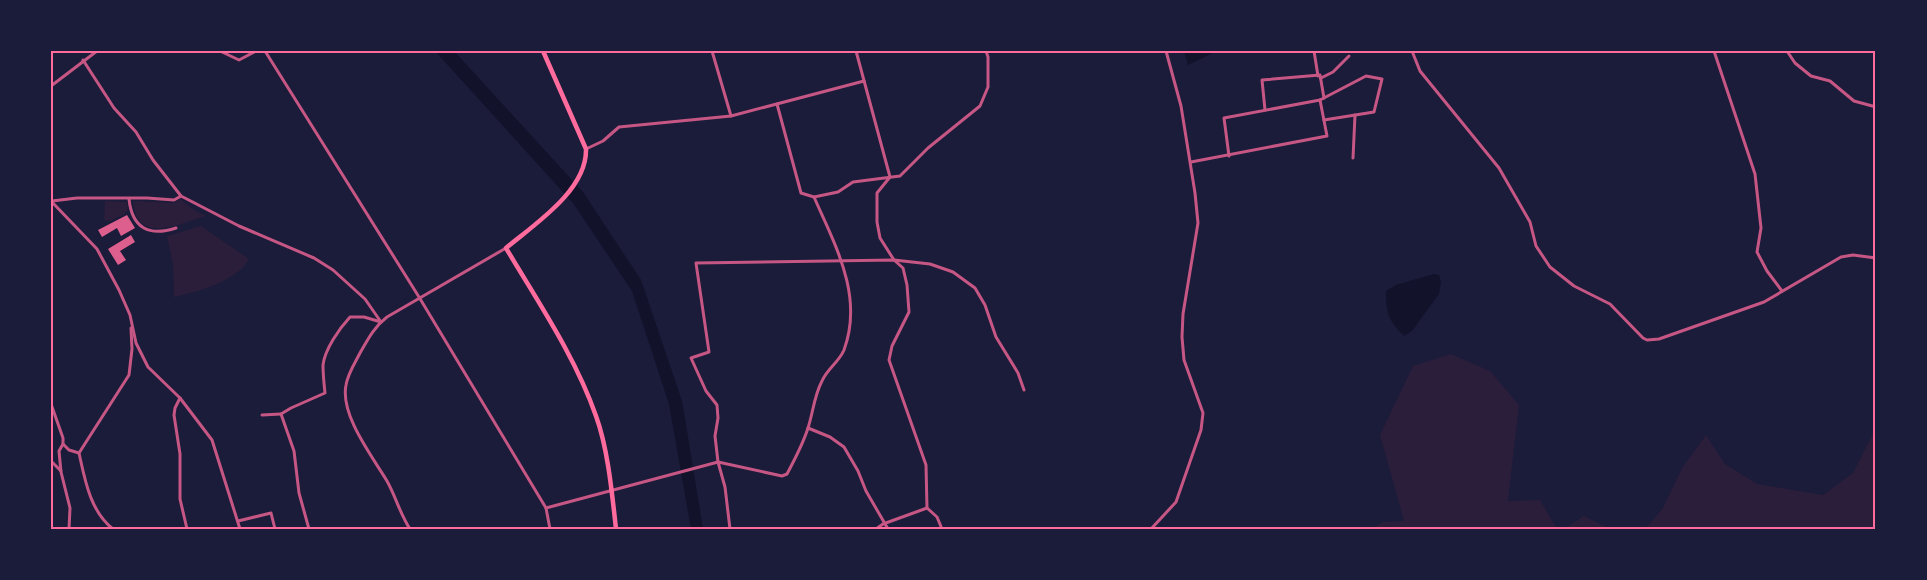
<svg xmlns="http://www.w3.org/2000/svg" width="1927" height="580" font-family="Quicksand,sans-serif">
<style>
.green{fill:#2a1e3b}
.water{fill:#12122b}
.building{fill:#dd5f8e}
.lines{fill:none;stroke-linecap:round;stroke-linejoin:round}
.minor{stroke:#c65784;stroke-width:3}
.secondary{stroke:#ff6b9d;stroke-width:4.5}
.neatline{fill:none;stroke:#ff6b9d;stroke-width:2}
</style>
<rect width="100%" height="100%" fill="#1b1b3a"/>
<g class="green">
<path d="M 180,199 L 194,210 L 206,216 C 178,224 138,246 133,201 L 175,203 Z"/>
<polygon points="105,201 127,202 128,210 122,216 119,216 111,221 104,220"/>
<path d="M 201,226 L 249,259 C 238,281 197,292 174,297 L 173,265 L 167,236 Z"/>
<polygon points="1451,354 1490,371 1519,405 1508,501 1540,500 1557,529 1371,529 1383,522 1404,521 1380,435 1413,366"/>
<polygon points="1876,427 1876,529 1645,529 1663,508 1682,468 1706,435 1725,464 1757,484 1823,495 1853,473"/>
<polygon points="1584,516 1611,529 1564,529"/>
</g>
<g class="water">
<polygon points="435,51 454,51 583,192 641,280 682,401 703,529 691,529 669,404 632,291 573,203"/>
<polygon points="1184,51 1217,51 1188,65"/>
<path d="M 1434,274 L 1439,275 L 1441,282 L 1439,294 L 1412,331 L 1404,336 C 1388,320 1386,313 1386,291 L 1396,285 Z"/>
</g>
<g class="building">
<polygon points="127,215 135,228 121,236 117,228 102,237 98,230"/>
<polygon points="131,235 135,242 120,251 126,260 118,265 108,249"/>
</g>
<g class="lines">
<g class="minor">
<polyline points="220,51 239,60 256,51"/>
<polyline points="265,51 419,297 546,508 550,529"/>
<polyline points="712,51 731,116"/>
<polyline points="856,51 890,177"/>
<polyline points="1314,51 1318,76"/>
<polyline points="1412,51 1420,71 1499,168 1530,222 1536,246 1550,267 1574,286 1610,304 1643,338 1647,340 1659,339 1764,302 1841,257 1853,255 1876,258"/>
<polyline points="1714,51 1755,174 1761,228 1757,252 1767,271 1782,291"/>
<polyline points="1787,51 1795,63 1811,76 1830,81 1854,101 1876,107"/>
<polyline points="83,60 114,108 136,132 153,160 181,196 239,226 314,258 333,270 365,299 381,322"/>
<polyline points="1321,78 1333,72 1349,56"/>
<polyline points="51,86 97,51"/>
<polyline points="777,104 801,193 814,197 838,192 853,182 900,176 928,148 980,106 988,87 988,57 986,51"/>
<polyline points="1265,110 1262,80 1320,75 1324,98"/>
<polyline points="586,149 603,141 619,127 731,116 864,81"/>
<polyline points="1229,156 1224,118 1320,100 1366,76 1382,79 1374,112 1324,120"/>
<polyline points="1353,158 1355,115"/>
<polyline points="1191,162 1327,136 1320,100"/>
<polyline points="890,177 877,193 877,222 880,238 894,260 903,268 907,285 909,312 892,346 889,360 926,465 927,508 937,517 942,529"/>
<path d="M 129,199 C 132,228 149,237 176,228"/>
<polyline points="51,201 97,249 119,290 130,315 136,343 148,367 180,398 212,440 240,529"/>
<polyline points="52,201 77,198 147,198 174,200 181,196"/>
<polyline points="180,398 175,408 174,415 180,454 180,499 187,529"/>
<polyline points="51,404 63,438 63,444 59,451 61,472 70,508 69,529"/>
<polyline points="262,415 281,414"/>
<polyline points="808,428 830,437 844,447 858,471 866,491 888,529"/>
<polyline points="63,444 69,450 79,453"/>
<polyline points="51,461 61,471"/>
<path d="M 546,508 L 718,462 L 782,476 L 787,474 C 795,459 803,444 808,428 C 813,413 814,396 822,381 C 827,369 839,362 844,350 C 864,296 835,245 814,197"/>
<polyline points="238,521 271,513 275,529"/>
<path d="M 113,529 C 90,511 85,480 79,453 L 129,375 L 132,349 L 131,328"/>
<path d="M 309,529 L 299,493 L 294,451 L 281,414 L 291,408 L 325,393 C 324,384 323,374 323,365 C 325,349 339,329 350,317 L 364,317 L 381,322"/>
<path d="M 410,529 C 400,514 396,497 387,481 C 372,456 340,415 346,385 C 348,373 355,363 360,353 C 368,339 374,327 387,317 L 506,248"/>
<polyline points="730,529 725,487 718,462 715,436 718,418 717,405 706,391 691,358 709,352 696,263 894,260 930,264 953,272 975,288 985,305 996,337 1018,373 1024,390"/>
<polyline points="876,529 883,524 927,508"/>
<polyline points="1151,529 1176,502 1201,430 1203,413 1184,360 1182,337 1183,314 1198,223 1195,193 1181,106 1166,51"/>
</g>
<path class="secondary" d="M 543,51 L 586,149 C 587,190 535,224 506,248 C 538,302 575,356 596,416 C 608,449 612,493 616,529"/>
</g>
<rect width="1927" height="580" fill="none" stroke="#1b1b3a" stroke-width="105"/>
<rect x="52" y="52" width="1822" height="476" class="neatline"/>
</svg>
